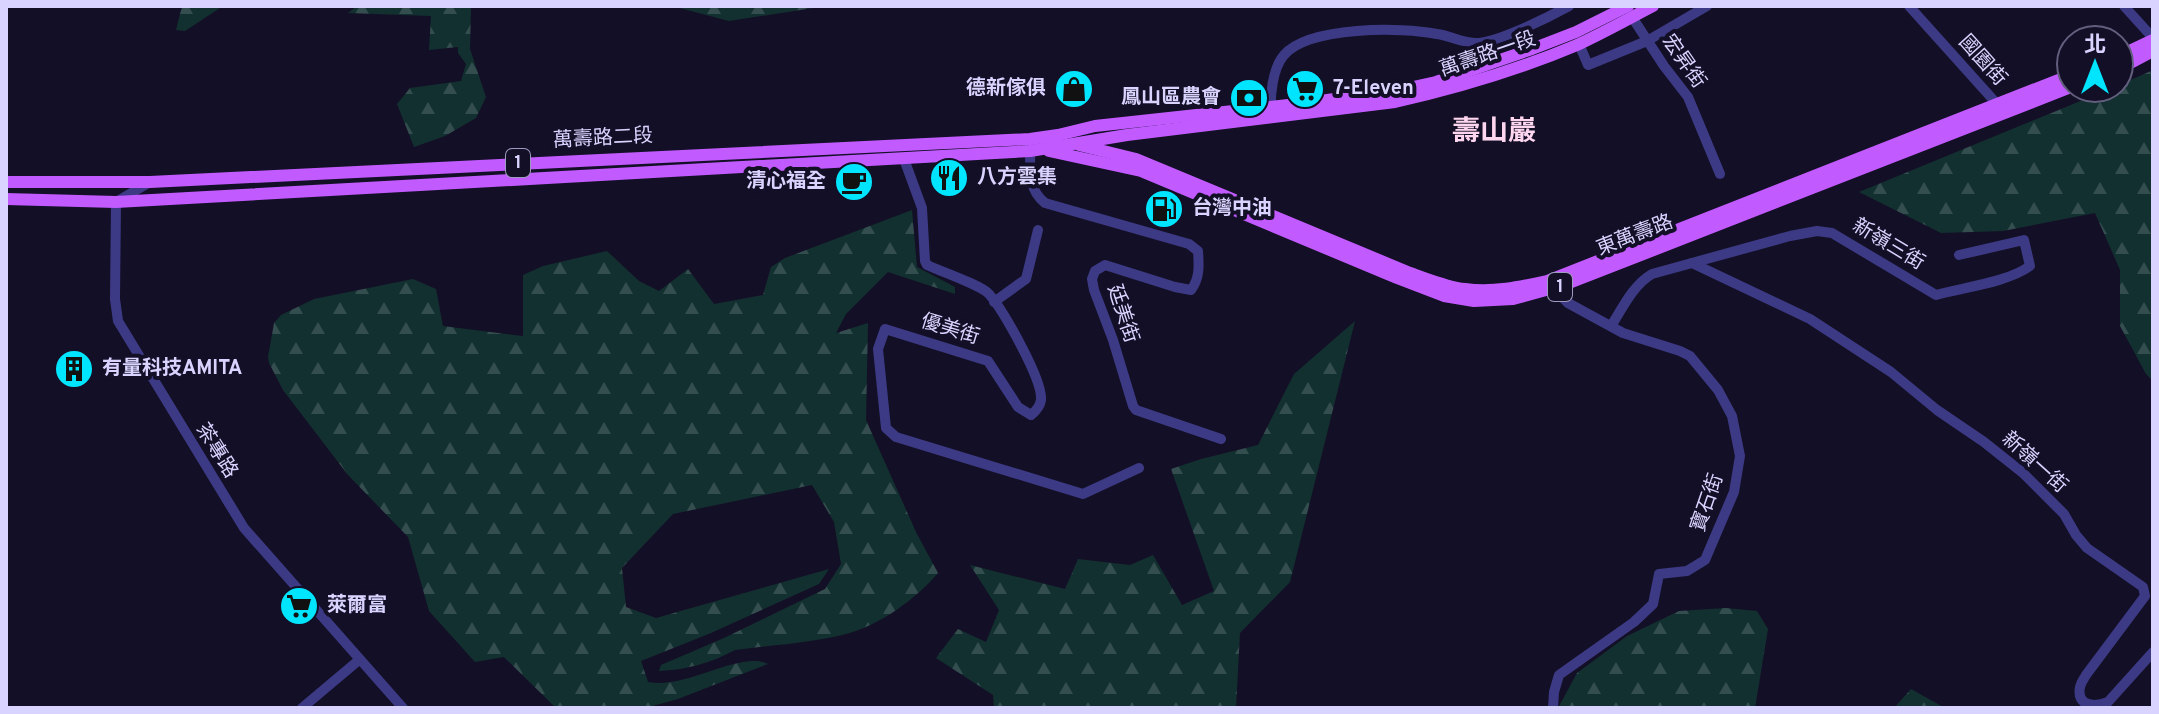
<svg xmlns="http://www.w3.org/2000/svg" width="2159" height="714" font-family="Overpass,'Noto Sans TC',sans-serif">
<style>
.forest{fill:url(#forest-firs)}
.lines{fill:none;stroke-linecap:round;stroke-linejoin:round}
.minor{stroke:#3d3a85;stroke-width:10}
.major{stroke:#c25bff;stroke-width:12}
.labels{text-anchor:middle;dominant-baseline:central;stroke-width:8;stroke-linejoin:round;paint-order:stroke}
.shield{fill:#130f26;stroke:#9e99be;stroke-width:2}
.shield-label{font-size:18px;font-weight:bold;fill:#d9d4ff}
.street-label{font-size:20px;fill:#d9d4ff;stroke:#130f26}
.poi-label{font-size:20px;font-weight:bold;fill:#d9d4ff;stroke:#130f26;text-anchor:start}
.district-label{font-size:28px;font-weight:bold;fill:#ffd6f0;stroke:#130f26}
</style>
<defs>
<pattern id="forest-firs" width="22" height="20" patternUnits="userSpaceOnUse" patternTransform="scale(2)"><rect width="22" height="20" fill="#12302f"/><path d="M5 1l3.5 6h-7zM16 11l3.5 6h-7z" fill="#344d4e"/></pattern>
</defs>
<rect width="100%" height="100%" fill="#130f26"/>
<g class="forest">
<polygon points="182,6 223,6 185,31 176,30"/>
<polygon points="357,6 471,6 470,49 486,97 476,118 445,136 414,147 397,104 410,88 461,81 466,64 458,53 458,47 429,50 431,16 348,13"/>
<polygon points="672,6 826,6 729,21"/>
<polygon points="2153,70 2153,381 2146,374 2120,326 2120,270 2095,213 2003,231 1941,233 1859,192 2112,88 2119,88 2119,85"/>
<path d="M 912,210 L 917,267 L 955,287 L 955,294 L 888,272 L 846,314 L 836,333 L 868,323 L 866,420 L 916,532 L 938,573 C 917,598 879,626 846,634 C 810,643 772,645 735,650 C 711,663 686,670 659,671 L 661,665 L 724,638 L 825,589 L 841,564 L 834,522 L 812,485 L 673,514 L 622,568 L 626,607 L 656,618 L 829,569 L 819,584 L 711,633 L 641,661 L 648,682 C 686,690 740,650 768,664 L 678,699 L 645,708 L 556,708 L 504,657 L 475,662 L 429,611 L 408,537 L 348,475 L 283,390 L 269,363 L 268,357 L 274,323 L 281,315 L 314,299 L 413,279 L 436,289 L 443,326 L 523,336 L 523,275 L 543,266 L 607,251 L 639,281 L 659,291 L 688,269 L 714,304 L 763,295 L 771,267 L 785,258 Z"/>
<polygon points="1355,321 1290,582 1240,633 1236,708 994,708 993,695 936,658 958,629 986,642 999,610 970,565 1065,589 1078,559 1130,565 1153,555 1182,605 1214,591 1171,469 1201,459 1258,445 1294,374"/>
<polygon points="1726,608 1757,611 1768,629 1755,708 1558,708 1577,673 1627,636 1679,611"/>
<polygon points="1911,689 1945,708 1894,708"/>
</g>
<g class="lines">
<g class="minor">
<polyline points="1909,6 1997,104"/>
<polyline points="2124,6 2153,38"/>
<polyline points="1632,17 1664,66 1688,97 1720,174"/>
<polyline points="1579,44 1588,65 1647,41 1707,6"/>
<path d="M 1271,114 C 1270,97 1272,69 1284,55 C 1309,26 1402,27 1437,34 C 1452,36 1464,44 1479,43 C 1501,41 1549,17 1569,6"/>
<path d="M 1030,145 C 1031,166 1026,188 1045,203 L 1189,244 L 1198,251 C 1199,266 1200,278 1191,290 L 1175,287 L 1105,265 L 1095,271 L 1092,279 L 1094,290 L 1113,340 L 1133,406 L 1136,410 L 1221,439"/>
<path d="M 904,159 L 922,208 L 925,261 L 927,265 C 940,271 981,285 989,294 C 1003,310 1043,380 1041,400 C 1040,407 1036,411 1031,415 L 1018,407 L 988,361 L 885,329 L 878,349 L 886,428 L 896,437 L 1083,494 L 1139,468"/>
<polyline points="150,182 116,202 115,299 118,321 244,528 403,708"/>
<path d="M 1692,263 L 1810,319 L 1891,372 L 1937,410 L 1984,442 L 2023,473 L 2064,514 L 2076,535 L 2087,548 L 2143,587 L 2145,596 L 2086,675 C 2084,679 2081,682 2080,687 C 2076,707 2095,707 2108,702 L 2153,652"/>
<polyline points="1550,285 1568,303 1623,333 1680,351 1690,356 1718,390 1732,416 1740,456 1734,492 1705,560 1687,571 1659,574 1653,604 1634,622 1559,675 1554,692 1553,708"/>
<polyline points="994,302 1026,279 1038,230"/>
<path d="M 1611,326 C 1622,309 1633,285 1652,274 L 1790,236 L 1817,231 L 1832,233 L 1936,295 C 1964,287 2006,283 2030,266 L 2024,240 L 1959,255"/>
<polyline points="302,708 359,660"/>
</g>
<g class="major">
<polyline points="2119,56 2153,40"/>
<polyline points="2119,69 2153,51"/>
<path d="M 1079,145 L 1136,159 L 1410,273 C 1428,279 1446,287 1465,289 C 1492,293 1520,287 1547,281 L 2071,75"/>
<polyline points="1049,151 1141,171 1397,278 1444,296 1474,301 1513,299 1564,285 2071,87"/>
<polyline points="6,182 150,182 1030,139 1058,135 1095,126 1297,104 1395,91 1436,82 1532,49 1576,32 1628,6"/>
<path d="M 6,199 L 116,202 L 1030,151 L 1127,135 L 1395,102 C 1457,88 1518,70 1577,45 C 1603,33 1628,19 1653,6"/>
</g>
</g>
<defs>
<symbol id="shop-disc" viewBox="-11 -11 22 22"><circle r="9.5" fill="#00e5ff" stroke="#130f26"/><path d="M-5-2.5h2.3a2.7 3.5 0 0 1 5.4 0H5L5.5 6h-11ZM-1.5-2.5h3a1.5 2.3 0 0 0-3 0Z" fill="#111"/></symbol>
<symbol id="supermarket-disc" viewBox="-11 -11 22 22"><circle r="9.5" fill="#00e5ff" stroke="#130f26"/><path d="M-6-5.5h2.5l.6 2H6L4.5 2H-2.5L-4.4-4H-6ZM-1.5 3.2a1.3 1.3 0 1 0 .1 0ZM3 3.2a1.3 1.3 0 1 0 .1 0Z" fill="#111"/></symbol>
<symbol id="bank-disc" viewBox="-11 -11 22 22"><circle r="9.5" fill="#00e5ff" stroke="#130f26"/><path d="M-6-4H6V4H-6ZM0-2.3a2.3 2.3 0 1 0 0 4.6a2.3 2.3 0 1 0 0-4.6Z" fill="#111"/></symbol>
<symbol id="restaurant-disc" viewBox="-11 -11 22 22"><circle r="9.5" fill="#00e5ff" stroke="#130f26"/><path d="M-5-6h1v4h1v-4h1v4h1v-4h1v5L-1.5 .5V6h-2V.5L-5-1ZM5-6V6H3V1.5H1.5Q1.5-4 5-6Z" fill="#111"/></symbol>
<symbol id="cafe-disc" viewBox="-11 -11 22 22"><circle r="9.5" fill="#00e5ff" stroke="#130f26"/><path d="M-5.5-4.5H6V0H3Q3 3.5 0 3.5H-2.5Q-5.5 3.5-5.5 0ZM3-3.2v2h1.7v-2ZM-6 4.5H4V6H-6Z" fill="#111"/></symbol>
<symbol id="fuel-disc" viewBox="-11 -11 22 22"><circle r="9.5" fill="#00e5ff" stroke="#130f26"/><path d="M-5.5-6h7V0h2V4h1.3V-2.5L3-4.5l.8-.8L6-3V5H2.5V1h-1V6h-7ZM-4.2-4.7v3.2H.2V-4.7Z" fill="#111"/></symbol>
<symbol id="building-disc" viewBox="-11 -11 22 22"><circle r="9.5" fill="#00e5ff" stroke="#130f26"/><path d="M-4-6H4V6H1V3H-1V6H-4ZM-2.5-4.3h1.7v1.8h-1.7ZM.8-4.3h1.7v1.8H.8ZM-2.5-1h1.7V.8h-1.7ZM.8-1h1.7V.8H.8Z" fill="#111"/></symbol>
</defs>
<g fill-rule="evenodd">
<use href="#shop-disc" x="1052" y="67" width="44" height="44"/>
<use href="#supermarket-disc" x="1283" y="67" width="44" height="44"/>
<use href="#bank-disc" x="1227" y="76" width="44" height="44"/>
<use href="#restaurant-disc" x="927" y="156" width="44" height="44"/>
<use href="#cafe-disc" x="832" y="160" width="44" height="44"/>
<use href="#fuel-disc" x="1142" y="187" width="44" height="44"/>
<use href="#building-disc" x="52" y="347" width="44" height="44"/>
<use href="#supermarket-disc" x="277" y="584" width="44" height="44"/>
</g>
<g class="labels">
<g class="shield">
<rect x="506" y="149" width="24" height="28" rx="6"/>
<rect x="1548" y="273" width="24" height="28" rx="6"/>
</g>
<g class="shield-label">
<text x="518" y="163">1</text>
<text x="1560" y="287">1</text>
</g>
<g class="street-label">
<text transform="translate(1488 55) rotate(-19)">萬壽路一段</text>
<text transform="translate(1982 61) rotate(48)">國園街</text>
<text transform="translate(1683 62) rotate(55)">宏昇街</text>
<text transform="translate(603 139) rotate(-3)">萬壽路二段</text>
<text transform="translate(1635 236) rotate(-21)">東萬壽路</text>
<text transform="translate(1888 245) rotate(31)">新嶺三街</text>
<text transform="translate(1122 314) rotate(72)">廷美街</text>
<text transform="translate(950 330) rotate(17)">優美街</text>
<text transform="translate(216 451) rotate(58)">茶專路</text>
<text transform="translate(2034 463) rotate(42)">新嶺一街</text>
<text transform="translate(1708 503) rotate(-71)">寶石街</text>
</g>
<g class="poi-label">
<text x="1046" y="89" text-anchor="end">德新傢俱</text>
<text x="1333" y="89">7-Eleven</text>
<text x="1221" y="98" text-anchor="end">鳳山區農會</text>
<text x="977" y="178">八方雲集</text>
<text x="826" y="182" text-anchor="end">清心福全</text>
<text x="1192" y="209">台灣中油</text>
<text x="102" y="369">有量科技AMITA</text>
<text x="327" y="606">萊爾富</text>
</g>
<g class="district-label">
<text x="1494" y="133">壽山巖</text>
</g>
</g>
<rect width="2159" height="714" fill="none" stroke="#d9d4ff" stroke-width="16"/>
<g transform="translate(2095 64)"><circle r="38" fill="#130f26" stroke="#625e7d" stroke-width="2"/>
<path d="M0-6L14 30L0 20L-14 30Z" fill="#00e5ff"/>
<text y="-12" font-size="22" font-weight="bold" text-anchor="middle" fill="#d9d4ff">北</text>
</g>
</svg>
